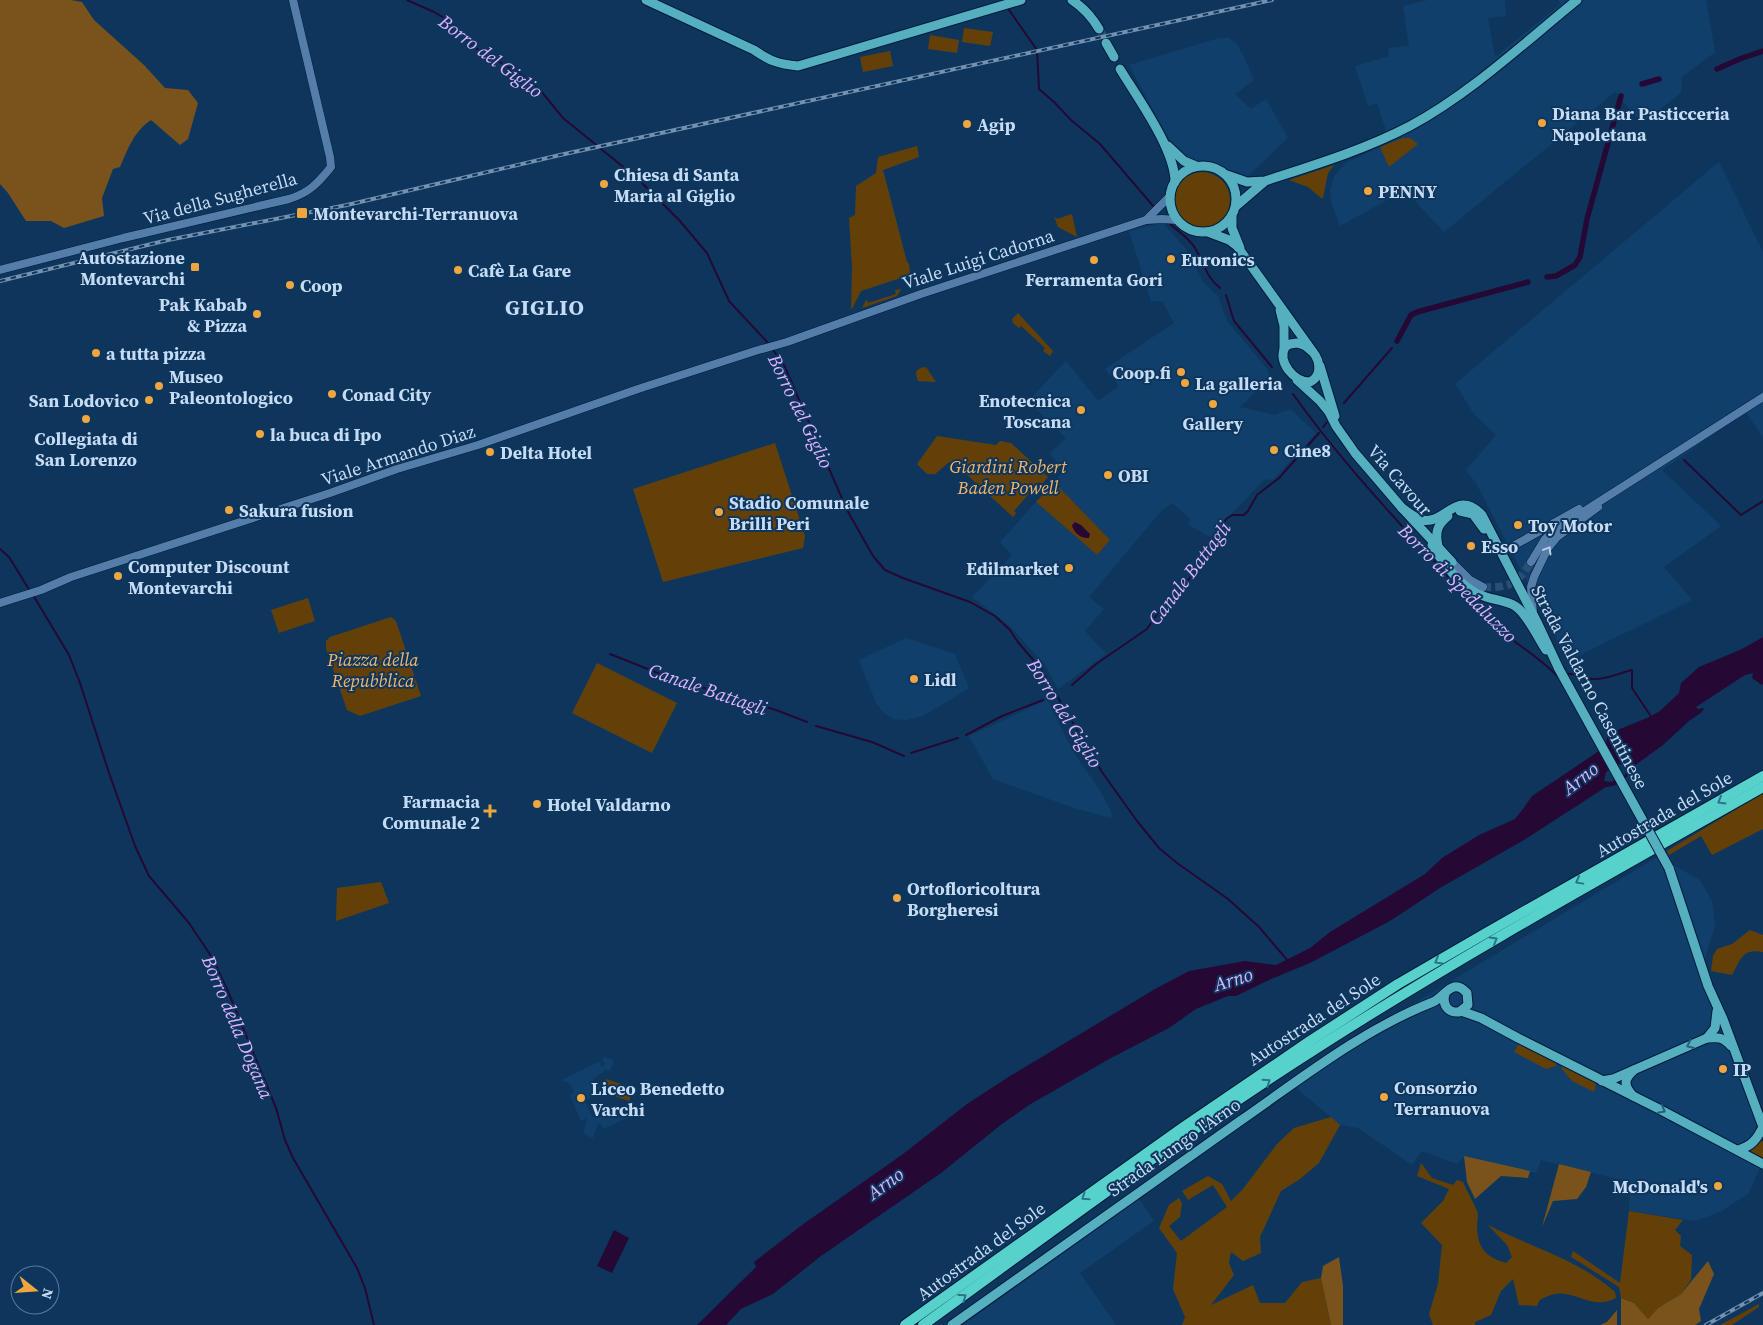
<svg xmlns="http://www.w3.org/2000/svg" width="1763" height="1325" font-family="'Source Serif 4',serif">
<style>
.built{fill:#113f6c}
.green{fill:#644009}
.forest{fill:#79521c}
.water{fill:#260835;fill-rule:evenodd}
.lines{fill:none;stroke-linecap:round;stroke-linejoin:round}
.stream{stroke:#260835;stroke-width:2}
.canal{stroke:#260835;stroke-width:5.5}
.secondary-tunnel{stroke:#2a4f74;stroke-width:8;stroke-dasharray:8 4;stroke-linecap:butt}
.primary-tunnel{stroke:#2a4f74;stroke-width:9;stroke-dasharray:9 4.5;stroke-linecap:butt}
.secondary-casing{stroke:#011d3a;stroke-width:9}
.primary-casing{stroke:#011d3a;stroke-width:11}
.highway-casing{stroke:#011d3a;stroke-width:12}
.secondary{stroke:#557daa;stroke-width:8}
.primary{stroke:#56afbe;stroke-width:9}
.highway{stroke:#57d1cc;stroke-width:10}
.rail-casing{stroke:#7491b0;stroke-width:4}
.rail{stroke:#0e365d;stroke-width:2;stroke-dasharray:5.5;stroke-linecap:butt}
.primary-bridge-casing{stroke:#011d3a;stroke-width:11;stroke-linecap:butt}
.primary-bridge{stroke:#56afbe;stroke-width:9}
.oneway{stroke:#b5cde9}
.oneway2{stroke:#2b7489}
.oneway3{stroke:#27607f}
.poi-dot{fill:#f0a63e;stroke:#0e365d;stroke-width:2}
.labels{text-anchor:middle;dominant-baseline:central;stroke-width:4;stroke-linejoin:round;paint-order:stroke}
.poi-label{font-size:18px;font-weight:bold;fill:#c6dbf4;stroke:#0e365d;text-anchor:start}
.street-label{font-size:18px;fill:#c6dbf4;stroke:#0e365d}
.park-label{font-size:18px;font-style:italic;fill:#f2b66a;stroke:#0e365d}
.water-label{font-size:19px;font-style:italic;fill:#e0b2ff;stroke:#0e365d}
.district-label{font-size:22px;font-weight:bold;letter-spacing:1px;fill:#c6dbf4;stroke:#0e365d}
</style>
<rect width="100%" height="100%" fill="#0e365d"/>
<g class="built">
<polygon points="1428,0 1505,0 1506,16 1488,18 1495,57 1561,4 1558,0 1706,0 1715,52 1682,77 1681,93 1642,123 1615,92 1444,232 1405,190 1340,226 1332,205 1330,191 1334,176 1346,163 1390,142 1377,103 1368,106 1355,66 1389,56 1388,48 1409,46 1403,6"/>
<polygon points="1219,38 1229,38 1236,43 1243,55 1254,80 1235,94 1251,109 1266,99 1288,138 1247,177 1236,176 1214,165 1191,159 1180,152 1169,139 1129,65"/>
<polygon points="1719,162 1763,252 1763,438 1746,412 1662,470 1721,526 1664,567 1692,600 1568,661 1476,483 1466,470 1496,435 1474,414 1455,384"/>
<polygon points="1157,224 1164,224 1186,249 1203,282 1218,296 1227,321 1268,370 1269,375 1266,382 1240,407 1275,415 1290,409 1316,433 1274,479 1264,480 1210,537 1187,524 1191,519 1172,503 1161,511 1089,597 1104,609 1085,631 1106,654 1058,689 1045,665 1010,626 972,597 1012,555 1000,542 1036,502 1097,555 1110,540 1054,482 1065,469 1049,454 1066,438 1028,401 1066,361 1098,401 1119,386 1105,369 1174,323 1163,302 1151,301 1129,231"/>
<polygon points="906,638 955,654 969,688 923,716 906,720 893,719 883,712 876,703 859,660"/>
<polygon points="1047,700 1075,755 1099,789 1112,813 1111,818 1074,808 993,779 969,736"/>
<polygon points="1667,851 1675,866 1700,880 1712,901 1715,925 1705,959 1709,979 1762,1116 1756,1124 1757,1130 1756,1136 1740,1147 1761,1166 1748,1194 1720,1212 1695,1221 1629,1211 1630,1182 1541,1160 1536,1173 1464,1157 1457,1164 1421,1151 1412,1165 1358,1128 1340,1125 1287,1080"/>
<polygon points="604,1057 614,1060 610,1071 604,1069 604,1072 593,1079 594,1083 598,1082 601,1088 598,1091 599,1093 585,1101 592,1116 597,1118 624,1105 626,1109 629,1108 631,1114 628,1115 629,1117 603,1129 600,1123 598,1124 593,1138 583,1134 587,1118 581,1121 570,1095 574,1092 570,1084 561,1080 599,1062 601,1067 604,1066 605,1063 602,1061"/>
<polygon points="1139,1199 1154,1221 1080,1273 1116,1325 963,1325"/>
</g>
<g class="green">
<polygon points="964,28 993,32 990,46 962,42"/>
<polygon points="930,35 959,40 957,53 928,49"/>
<polygon points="890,51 893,66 863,72 860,57"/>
<polygon points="1403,138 1410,138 1418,144 1389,167 1380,147"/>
<polygon points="917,146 919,157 883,170 907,262 909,264 910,275 861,291 852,309 851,308 852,267 849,218 855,215 856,186 876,173 878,157"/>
<polygon points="1334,165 1328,173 1323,198 1321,198 1308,187 1289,180"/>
<circle cx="1202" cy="200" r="28"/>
<polygon points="1072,214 1077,237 1058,227 1054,216 1057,219"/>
<polygon points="901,289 897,296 862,308 866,300 867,300 868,303 896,294 895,290"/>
<polygon points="1018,313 1053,351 1050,356 1043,351 1045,348 1021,326 1019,328 1013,323 1012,319"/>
<path d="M 926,367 L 936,382 L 918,381 C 914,372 916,368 926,367 Z"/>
<polygon points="937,436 996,445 1000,441 1011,443 1048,477 1042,484 1039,482 1038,483 1014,511 1016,513 1013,517 953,462 948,463 934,475 933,474 927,474 917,464"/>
<polygon points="775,443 805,536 803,548 663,582 633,489"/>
<polygon points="1054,482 1110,540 1097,555 1036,502"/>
<polygon points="308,598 315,621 279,633 271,610"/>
<polygon points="391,617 396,621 421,696 360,716 347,710 326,649 326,641 330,637"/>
<polygon points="597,663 677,703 652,753 572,713"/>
<polygon points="1763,793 1763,829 1712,855 1701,836 1669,855 1667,851"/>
<polygon points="381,882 389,903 336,921 337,888"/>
<path d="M 1750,930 L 1763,935 L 1763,952 C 1742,948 1741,959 1732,975 L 1711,971 L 1713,956 L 1717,949 L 1732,944 Z"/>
<polygon points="1519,1043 1557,1063 1556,1066 1546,1069 1514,1052"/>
<polygon points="1562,1065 1596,1082 1594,1092 1572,1081 1562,1069"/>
<polygon points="606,1079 633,1088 629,1101 602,1092"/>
<polygon points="1331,1117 1340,1125 1319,1163 1300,1179 1281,1191 1260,1237 1261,1253 1243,1261 1231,1252 1229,1263 1234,1275 1211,1305 1253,1285 1260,1303 1285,1303 1302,1282 1321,1278 1331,1325 1182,1325 1185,1317 1173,1289 1177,1253 1159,1228 1169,1205 1179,1198 1182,1203 1180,1217 1169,1226 1181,1241 1227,1207 1213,1185 1188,1200 1182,1191 1208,1176 1222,1184 1231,1201 1243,1189 1277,1144 1294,1128"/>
<polygon points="1761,1139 1763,1143 1763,1159 1749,1152"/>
<path d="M 1421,1163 L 1432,1178 L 1453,1185 L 1457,1180 L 1463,1182 C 1467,1192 1473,1201 1477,1211 C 1479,1215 1477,1222 1477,1227 C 1478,1248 1485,1257 1506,1263 L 1512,1257 L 1507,1245 L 1488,1225 C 1530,1247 1578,1259 1615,1292 L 1616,1298 C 1587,1314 1570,1279 1539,1301 L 1537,1306 L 1519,1305 L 1513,1279 L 1501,1291 L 1491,1315 L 1475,1322 L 1475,1325 L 1433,1325 L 1429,1314 L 1438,1284 L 1442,1245 L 1421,1223 L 1443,1201 L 1449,1189 L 1417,1176 Z"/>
<polygon points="1629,1211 1683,1220 1675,1230 1681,1236 1680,1246 1692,1255 1691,1280 1681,1294 1658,1308 1648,1319 1634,1303 1621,1298 1619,1287 1571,1257 1573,1251 1620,1283"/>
<polygon points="1759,1304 1759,1307 1732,1325 1720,1325"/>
</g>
<g class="forest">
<path d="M 0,0 L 71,0 L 82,2 L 94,20 L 144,65 L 165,88 L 188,90 L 198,103 L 188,139 L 180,145 L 151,120 C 134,131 128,149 120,167 L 113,169 L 102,198 L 104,216 L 64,228 L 51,221 L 26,221 L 8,193 L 0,184 Z"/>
<polygon points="1464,1156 1530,1171 1528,1178 1501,1176 1475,1199 1467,1182"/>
<polygon points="1559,1164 1591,1172 1586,1187 1577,1199 1553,1201 1542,1227"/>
<polygon points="1339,1257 1343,1286 1343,1325 1331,1325 1321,1278 1323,1266"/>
<polygon points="1708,1261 1714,1274 1699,1309 1701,1321 1695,1325 1621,1325 1621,1298 1634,1303 1648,1319 1658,1308 1681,1294"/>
<polygon points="1617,1310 1617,1325 1600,1325 1607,1322"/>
</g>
<g class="water">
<path d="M 1075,522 L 1081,525 L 1090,534 L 1089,538 C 1081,539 1073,532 1072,525 Z"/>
<path d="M 1763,637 L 1763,684 L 1762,685 L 1752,678 L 1753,673 L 1745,675 L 1696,707 L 1698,709 L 1704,708 L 1702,712 L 1689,721 L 1663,745 L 1630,769 C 1627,781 1617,786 1606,787 L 1524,840 L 1440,888 L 1390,921 L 1310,963 L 1269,980 L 1236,996 L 1228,996 L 1196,1009 L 1169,1028 L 1111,1058 L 1029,1105 L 1002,1124 L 941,1173 L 821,1256 L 773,1294 L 741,1309 L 726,1325 L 697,1325 L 756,1267 L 754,1262 L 802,1225 L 903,1154 L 967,1104 L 1010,1076 L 1155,989 L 1189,971 L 1245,961 L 1276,965 L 1310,948 L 1330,932 L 1425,874 L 1442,858 L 1479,835 L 1515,819 L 1523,809 L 1532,796 L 1596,753 L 1606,745 L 1607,737 L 1615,731 L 1647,718 L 1660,711 L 1679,693 L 1681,683 L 1699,667 L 1742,649 ZM 1620,764 L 1627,767 L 1625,775 L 1611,782 L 1604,781 L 1606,772 Z"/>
<polygon points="614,1230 629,1238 612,1273 597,1266"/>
</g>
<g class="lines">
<g class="stream">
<polyline points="407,0 434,12 448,20 462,33 472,46 522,75 541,91 563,118 638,179 679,220 707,253 729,301 769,344"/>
<polyline points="1007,7 1037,50 1039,89 1054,102 1071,120 1100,144 1154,207"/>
<path d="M 1170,224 C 1179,232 1189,238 1195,248 C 1205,264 1205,276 1220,288"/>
<polyline points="1226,295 1234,321 1272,367"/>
<polyline points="773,350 784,365 847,510 873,556 885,570 903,578 970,602 995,616 1010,630 1017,641 1041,669 1102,772 1137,821 1159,848 1177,863 1228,899 1259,927 1288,961"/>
<path d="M 1293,394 C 1332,449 1377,499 1423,549 C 1445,573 1466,598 1490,621 C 1511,642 1538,655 1558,677 L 1559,676"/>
<polyline points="1344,403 1392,348"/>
<polyline points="1323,427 1327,422"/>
<polyline points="1684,460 1741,515 1763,501"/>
<polyline points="0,549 9,557 30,591"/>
<polyline points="33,595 69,655 80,683 109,773 135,846 149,876 189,923 213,959 230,996 276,1108 285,1140 293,1158 357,1268 365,1288 374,1325"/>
<polyline points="610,654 668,677 776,710 807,722"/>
<path d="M 1566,674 C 1575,672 1583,679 1593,679 C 1606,680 1619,673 1632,670 L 1632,688 L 1652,718"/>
<polyline points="1072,685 1096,664 1147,629 1167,600 1190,578 1200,559 1213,543 1226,519 1232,515 1244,515 1248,511 1257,495 1279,478 1319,433"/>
<polyline points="816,726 872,742 904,756"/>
<polyline points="966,735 1002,716 1043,700"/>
<polyline points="911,753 958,738"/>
</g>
<g class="canal">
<polyline points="1717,69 1742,58 1763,51"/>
<polyline points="1642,84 1659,79"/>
<polyline points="1547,277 1556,276 1575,265 1580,257 1587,219 1621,96"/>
<polyline points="1397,341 1411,315 1417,312 1528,282"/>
</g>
<path class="secondary-tunnel" d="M 1483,587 C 1510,588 1517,584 1531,562"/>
<polyline class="primary-tunnel" points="1099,29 1106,43"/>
<defs>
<g id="secondary">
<polyline points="1146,220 1170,196"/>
<path d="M 0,270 L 123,238 L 289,199 C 309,193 318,183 331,167 L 330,157 L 293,0"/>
<polyline points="1506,550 1579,509"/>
<polyline points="1452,562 1470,580 1483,587"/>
<polyline points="1531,562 1545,539 1558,528 1763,397"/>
<polyline points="0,603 41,590 71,577 330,493 397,469 478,445 638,389 755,351 787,342 921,294 1146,220 1162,219 1177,220"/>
<polyline points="1533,613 1531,587 1534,577 1548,548 1557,537 1598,507"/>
</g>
<g id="primary">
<path d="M 646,0 L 754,50 C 770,61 778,64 798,66 L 1021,0"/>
<path d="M 1072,0 C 1084,8 1092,17 1099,29"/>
<polyline points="1106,43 1114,57"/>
<path d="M 1120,69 C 1137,97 1175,149 1175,182"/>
<polyline points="1168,146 1184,161 1196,166"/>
<circle cx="1203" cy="199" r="33"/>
<path d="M 1227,175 L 1247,182 L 1265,181 C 1314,165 1364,150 1410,126 C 1471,93 1524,43 1577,0"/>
<polyline points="1236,206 1264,182"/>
<polyline points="1232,216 1232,228 1240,248"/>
<polyline points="1208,232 1229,240 1237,246 1313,352"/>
<polyline points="1280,310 1284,326 1284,349"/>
<path d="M 1297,343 C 1301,344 1305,345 1308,348 C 1320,356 1324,375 1310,382 C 1294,382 1277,362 1285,347 L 1290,344 Z"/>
<polyline points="1320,366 1335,416"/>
<polyline points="1297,380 1320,401 1329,412 1336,426 1355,453 1402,508 1452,562"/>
<path d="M 1402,508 C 1408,512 1415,518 1422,520 C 1446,525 1456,488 1482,515 L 1537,622 L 1559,669"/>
<polyline points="1460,511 1473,514 1484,529"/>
<path d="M 1432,545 L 1433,548 C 1447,567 1462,590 1486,597 C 1495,600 1507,601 1515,606 C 1526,612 1538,638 1546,650"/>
<path d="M 1438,546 C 1435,532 1437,525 1448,516"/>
<polyline points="1669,868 1708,986 1723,1019 1763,1127"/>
<polyline points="1461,1011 1481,1018 1518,1038 1659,1109 1763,1164"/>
<polyline points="1707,1038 1715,1028 1717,1011"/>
<path d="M 1602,1081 L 1613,1079 L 1707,1038 C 1718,1037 1723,1037 1731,1046"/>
<path d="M 1633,1096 C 1623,1085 1624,1079 1634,1070"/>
<path d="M 1738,1150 C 1752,1146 1757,1139 1763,1127"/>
<path d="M 952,1325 C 1048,1257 1144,1189 1240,1121 C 1302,1078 1362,1030 1433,1002 C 1441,999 1446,989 1454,987 C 1460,986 1463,989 1467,993 L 1468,1005 L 1459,1012 C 1448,1013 1442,1005 1445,994"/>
</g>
<g id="highway">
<polyline points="905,1325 1182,1128 1310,1041 1398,984 1486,933 1763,776"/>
<path d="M 923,1325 C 1053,1231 1182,1134 1317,1048 C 1462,955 1613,872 1763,787"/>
</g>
</defs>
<use href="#secondary" class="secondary-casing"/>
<use href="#primary" class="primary-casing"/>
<use href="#highway" class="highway-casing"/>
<use href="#secondary" class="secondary"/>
<use href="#primary" class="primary"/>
<use href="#highway" class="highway"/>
<defs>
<g id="rail">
<polyline points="0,281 168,240 347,205 560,155 1272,0"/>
<polyline points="1706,1325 1763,1293"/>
</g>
</defs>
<use href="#rail" class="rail-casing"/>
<use href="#rail" class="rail"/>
<defs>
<polyline id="primary-bridge" points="1559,669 1669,868"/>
</defs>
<use href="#primary-bridge" class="primary-bridge-casing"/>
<use href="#primary-bridge" class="primary-bridge"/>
</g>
<defs><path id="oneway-chevron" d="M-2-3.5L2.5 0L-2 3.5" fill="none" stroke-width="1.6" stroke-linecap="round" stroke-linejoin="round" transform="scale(1.25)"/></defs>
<use class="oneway" href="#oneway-chevron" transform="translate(1548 550) rotate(-59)"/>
<g class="oneway2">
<use href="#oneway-chevron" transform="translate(1721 801) rotate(150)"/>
<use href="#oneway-chevron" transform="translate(1579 881) rotate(151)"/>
<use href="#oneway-chevron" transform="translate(1494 940) rotate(-30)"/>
<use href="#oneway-chevron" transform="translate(1438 961) rotate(150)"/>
<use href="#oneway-chevron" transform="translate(1267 1082) rotate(-34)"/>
<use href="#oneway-chevron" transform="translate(1085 1197) rotate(145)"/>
<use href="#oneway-chevron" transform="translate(963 1297) rotate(-36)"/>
</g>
<g class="oneway3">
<use href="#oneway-chevron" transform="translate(1690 1045) rotate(156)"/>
<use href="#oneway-chevron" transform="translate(1662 1110) rotate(28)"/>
</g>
<g class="poi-dot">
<circle cx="1542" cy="123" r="5"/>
<circle cx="967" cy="124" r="5"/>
<circle cx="604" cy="184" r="5"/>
<circle cx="1368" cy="191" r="5"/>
<rect x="296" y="207" width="12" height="12" rx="2.5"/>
<circle cx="1171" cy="259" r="5"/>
<circle cx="1094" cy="260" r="5"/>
<rect x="190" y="262" width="10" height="10" rx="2.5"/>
<circle cx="458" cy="270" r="5"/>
<circle cx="290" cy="285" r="5"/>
<circle cx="257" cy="314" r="5"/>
<circle cx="96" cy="353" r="5"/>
<circle cx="1181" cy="372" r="5"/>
<circle cx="1185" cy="383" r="5"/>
<circle cx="159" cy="386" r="5"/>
<circle cx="332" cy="394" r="5"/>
<circle cx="149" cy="400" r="5"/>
<circle cx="1213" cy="404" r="5"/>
<circle cx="1081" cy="410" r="5"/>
<circle cx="86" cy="419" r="5"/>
<circle cx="260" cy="434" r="5"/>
<circle cx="1274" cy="450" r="5"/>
<circle cx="490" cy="452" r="5"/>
<circle cx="1108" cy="475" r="5"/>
<circle cx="229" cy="510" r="5"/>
<circle cx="719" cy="512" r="5"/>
<circle cx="1518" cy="525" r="5"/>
<circle cx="1471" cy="546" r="5"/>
<circle cx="1069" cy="568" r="5"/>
<circle cx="118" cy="576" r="5"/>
<circle cx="914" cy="679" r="5"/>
<circle cx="537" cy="804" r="5"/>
<path d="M487.5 803.5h5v5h5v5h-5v5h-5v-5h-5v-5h5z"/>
<circle cx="897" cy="898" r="5"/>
<circle cx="1723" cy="1069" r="5"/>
<circle cx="1384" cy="1097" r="5"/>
<circle cx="581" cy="1098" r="5"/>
<circle cx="1718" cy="1186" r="5"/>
</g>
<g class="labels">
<g class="poi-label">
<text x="1552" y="113">Diana Bar Pasticceria<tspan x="1552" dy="21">Napoletana</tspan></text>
<text x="977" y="124">Agip</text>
<text x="614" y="174">Chiesa di Santa<tspan x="614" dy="21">Maria al Giglio</tspan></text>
<text x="1378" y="191">PENNY</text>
<text x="313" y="213">Montevarchi-Terranuova</text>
<text x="185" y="257" text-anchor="end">Autostazione<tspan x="185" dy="21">Montevarchi</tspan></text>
<text x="1181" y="259">Euronics</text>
<text x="468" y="270">Cafè La Gare</text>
<text x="1094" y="279" text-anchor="middle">Ferramenta Gori</text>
<text x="300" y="285">Coop</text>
<text x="247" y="304" text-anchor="end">Pak Kabab<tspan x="247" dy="21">&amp; Pizza</tspan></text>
<text x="106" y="353">a tutta pizza</text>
<text x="1171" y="372" text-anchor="end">Coop.fi</text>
<text x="169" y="376">Museo<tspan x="169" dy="21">Paleontologico</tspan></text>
<text x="1195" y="383">La galleria</text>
<text x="342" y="394">Conad City</text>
<text x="139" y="400" text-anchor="end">San Lodovico</text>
<text x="1071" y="400" text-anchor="end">Enotecnica<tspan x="1071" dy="21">Toscana</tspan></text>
<text x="1213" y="423" text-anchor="middle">Gallery</text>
<text x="270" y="434">la buca di Ipo</text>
<text x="86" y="438" text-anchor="middle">Collegiata di<tspan x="86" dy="21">San Lorenzo</tspan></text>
<text x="1284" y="450">Cine8</text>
<text x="500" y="452">Delta Hotel</text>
<text x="1118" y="475">OBI</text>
<text x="729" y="502">Stadio Comunale<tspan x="729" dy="21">Brilli Peri</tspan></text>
<text x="239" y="510">Sakura fusion</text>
<text x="1528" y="525">Toy Motor</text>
<text x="1481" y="546">Esso</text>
<text x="128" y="566">Computer Discount<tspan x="128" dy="21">Montevarchi</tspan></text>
<text x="1059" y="568" text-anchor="end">Edilmarket</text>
<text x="924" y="679">Lidl</text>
<text x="480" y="801" text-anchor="end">Farmacia<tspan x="480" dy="21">Comunale 2</tspan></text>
<text x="547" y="804">Hotel Valdarno</text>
<text x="907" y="888">Ortofloricoltura<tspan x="907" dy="21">Borgheresi</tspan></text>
<text x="1733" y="1069">IP</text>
<text x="1394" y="1087">Consorzio<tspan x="1394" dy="21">Terranuova</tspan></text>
<text x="591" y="1088">Liceo Benedetto<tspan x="591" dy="21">Varchi</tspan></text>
<text x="1708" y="1186" text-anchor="end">McDonald's</text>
</g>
<g class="street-label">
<text transform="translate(220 198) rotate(-15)">Via della Sugherella</text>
<text transform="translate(978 259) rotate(-18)">Viale Luigi Cadorna</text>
<text transform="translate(398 455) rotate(-18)">Viale Armando Diaz</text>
<text transform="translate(1400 480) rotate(49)">Via Cavour</text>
<text transform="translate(1590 687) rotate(62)">Strada Valdarno Casentinese</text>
<text transform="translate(1664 814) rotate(-30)">Autostrada del Sole</text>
<text transform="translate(1314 1019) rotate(-33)">Autostrada del Sole</text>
<text transform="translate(1174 1147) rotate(-35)">Strada Lungo l'Arno</text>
<text transform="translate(981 1251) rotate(-36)">Autostrada del Sole</text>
</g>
<g class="park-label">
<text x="1008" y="466">Giardini Robert<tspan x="1008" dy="21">Baden Powell</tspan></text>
<text x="373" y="659">Piazza della<tspan x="373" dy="21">Repubblica</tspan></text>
</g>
<g class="water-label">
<text transform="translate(491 56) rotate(37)">Borro del Giglio</text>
<text transform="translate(801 411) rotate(64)">Borro del Giglio</text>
<text transform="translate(1189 573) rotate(-53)">Canale Battagli</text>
<text transform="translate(1458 583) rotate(45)">Borro di Spedaluzzo</text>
<text transform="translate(708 689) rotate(19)">Canale Battagli</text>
<text transform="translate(1065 713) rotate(58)">Borro del Giglio</text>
<text transform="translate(1580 778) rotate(-38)">Arno</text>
<text transform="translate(1233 979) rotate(-17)">Arno</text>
<text transform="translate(238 1027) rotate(67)">Borro della Dogana</text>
<text transform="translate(885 1183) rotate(-36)">Arno</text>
</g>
<g class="district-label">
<text x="545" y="307">GIGLIO</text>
</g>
</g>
<g transform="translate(35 1290) rotate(107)"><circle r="24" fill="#0e365d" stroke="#587899"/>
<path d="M0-4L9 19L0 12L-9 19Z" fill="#f0a63e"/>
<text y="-8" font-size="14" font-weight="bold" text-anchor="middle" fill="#c6dbf4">N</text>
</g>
</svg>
